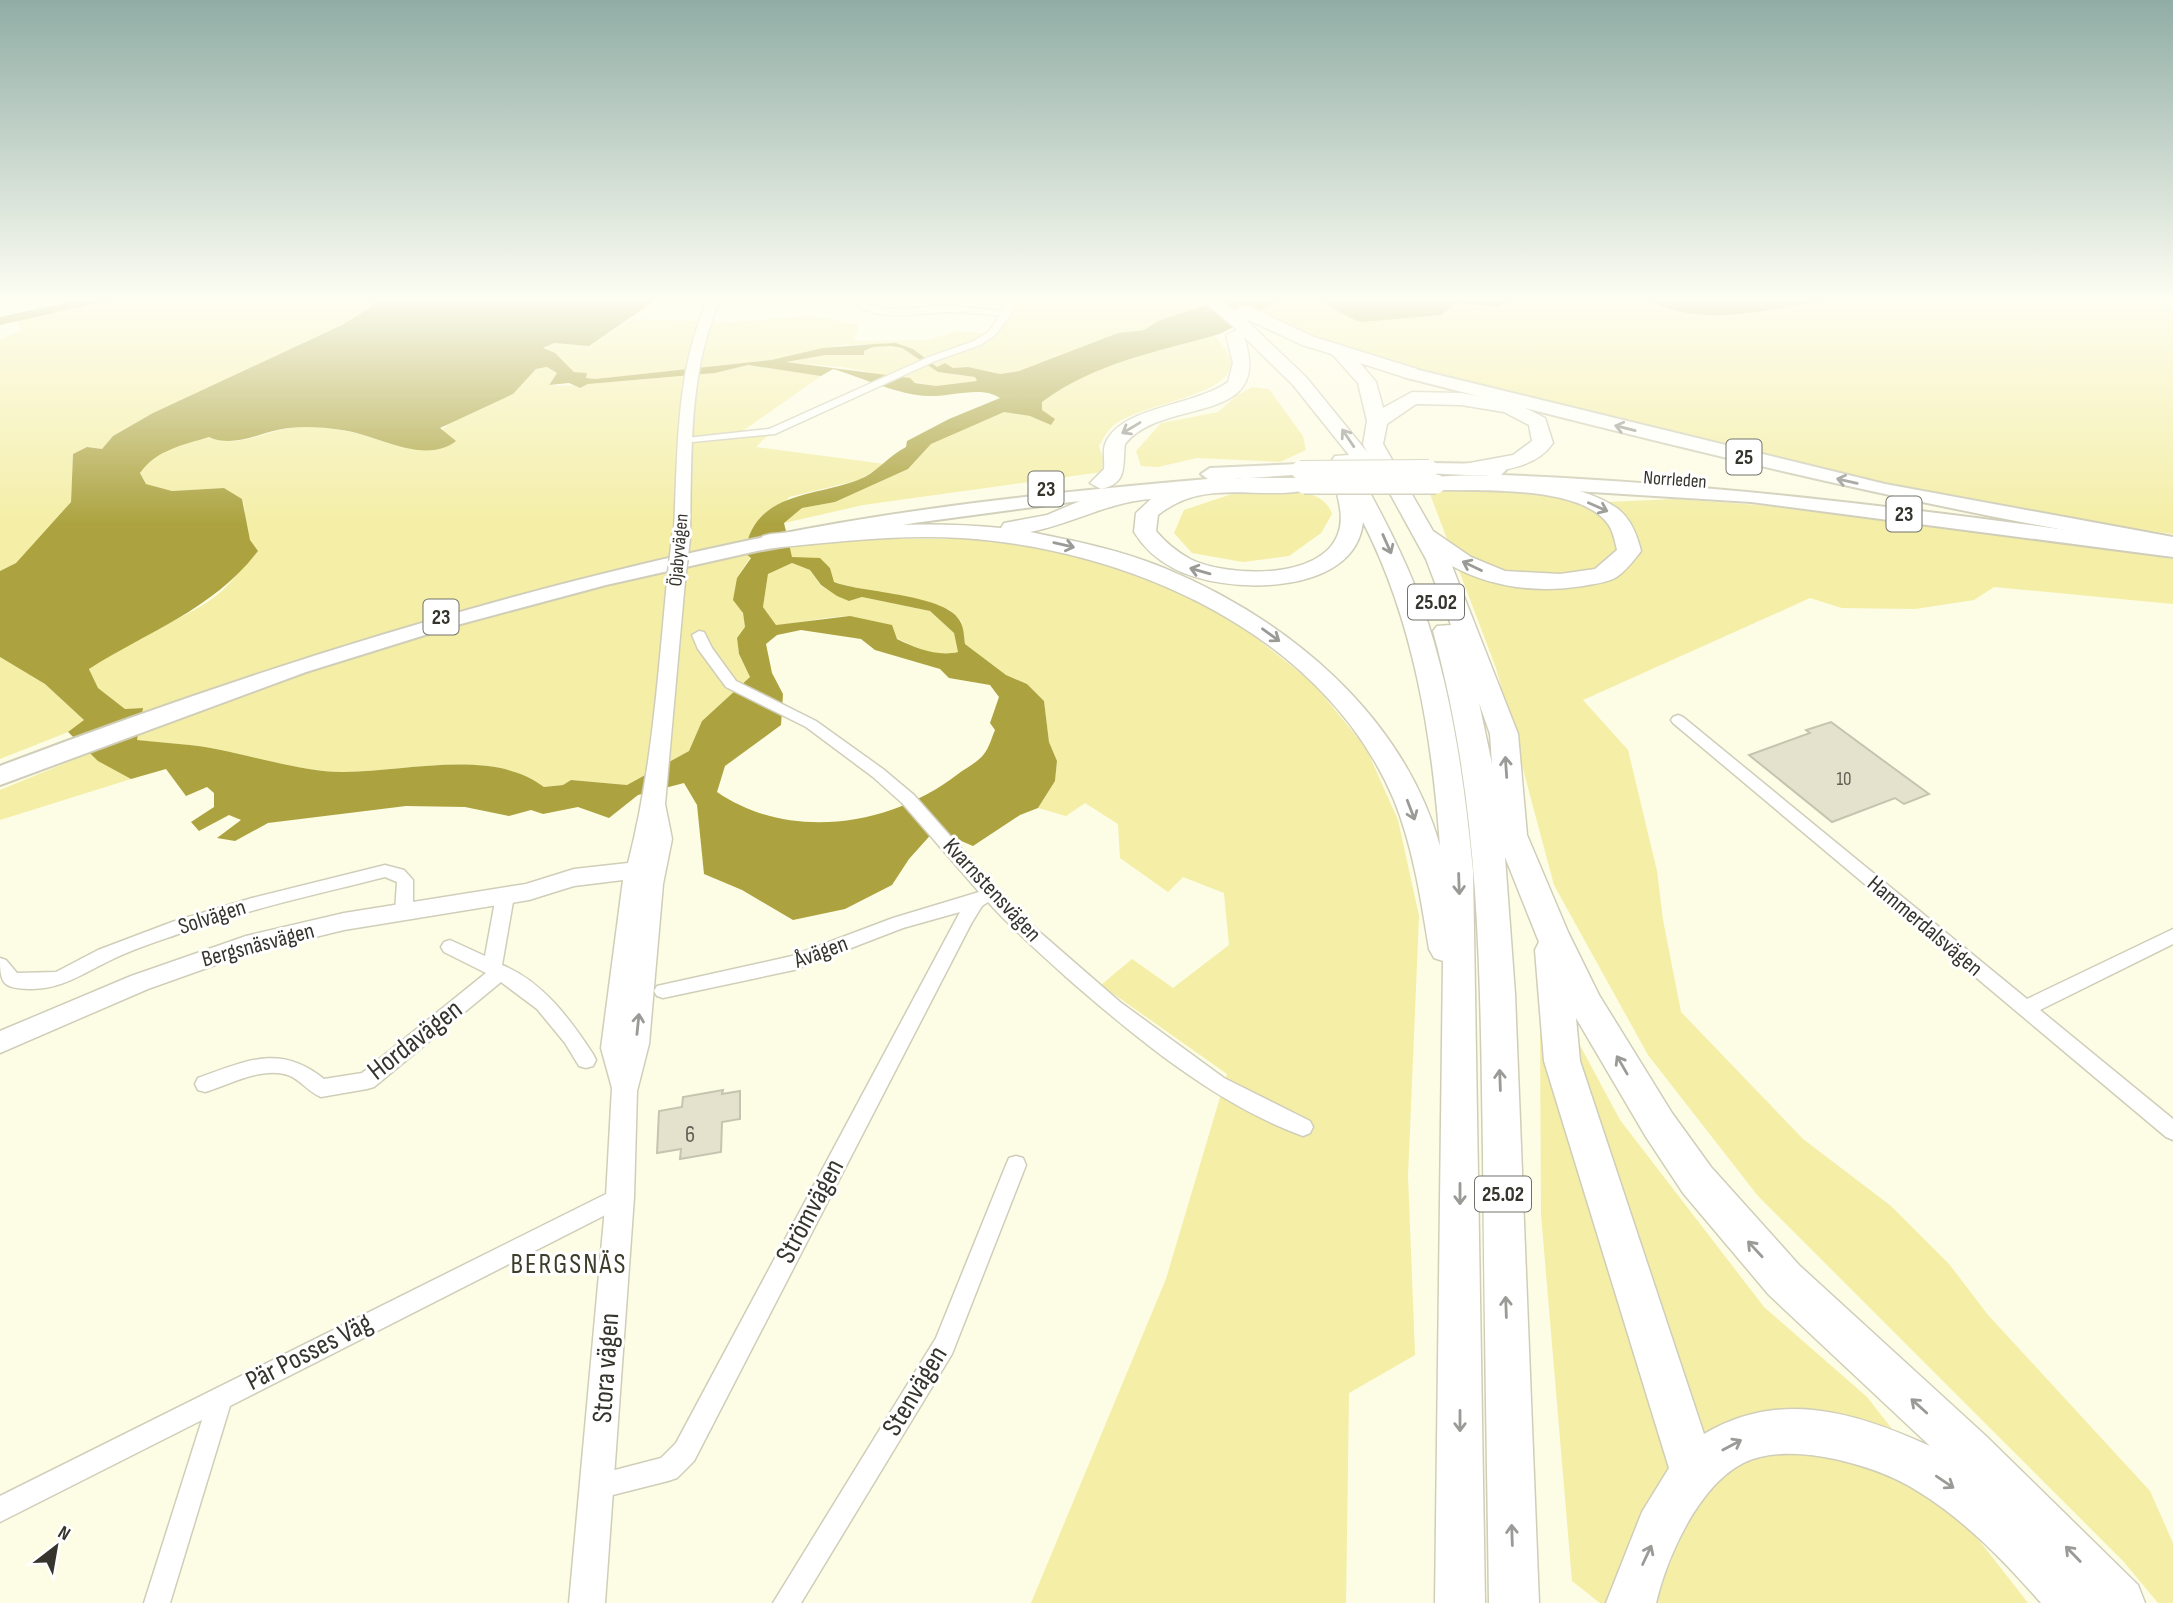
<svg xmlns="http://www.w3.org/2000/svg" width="2173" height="1603" font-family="'Sofia Sans Condensed',sans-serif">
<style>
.green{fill:#f4eea6}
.water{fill:#aca340;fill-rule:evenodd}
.building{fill:#e4e2cc;stroke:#c5c4af;stroke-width:2}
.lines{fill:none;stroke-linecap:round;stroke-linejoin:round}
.minor-casing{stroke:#d0ceb9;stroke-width:3}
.tertiary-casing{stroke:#d0ceb9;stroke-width:3}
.primary-casing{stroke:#d0ceb9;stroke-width:4}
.trunk-casing{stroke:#d0ceb9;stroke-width:4}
.motorway-casing{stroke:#d0ceb9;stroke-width:3}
.minor{fill:#fff;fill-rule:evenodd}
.tertiary{fill:#fff;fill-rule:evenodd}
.primary{fill:#fff;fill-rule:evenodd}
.trunk{fill:#fff;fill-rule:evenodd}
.motorway{fill:#fff;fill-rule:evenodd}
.tertiary-bridge-casing{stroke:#d0ceb9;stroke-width:21;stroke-linecap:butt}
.primary-bridge-casing{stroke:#d0ceb9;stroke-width:20;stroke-linecap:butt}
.motorway-bridge-casing{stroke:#d0ceb9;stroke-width:22;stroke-linecap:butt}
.tertiary-bridge{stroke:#fff;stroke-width:18}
.primary-bridge{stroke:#fff;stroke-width:18}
.motorway-bridge{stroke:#fff;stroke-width:19}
.oneway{stroke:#9a9a96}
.labels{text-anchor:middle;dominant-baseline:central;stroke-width:6;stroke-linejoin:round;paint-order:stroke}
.far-street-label{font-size:19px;fill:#36352d;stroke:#fff}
.number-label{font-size:19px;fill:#626055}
.shield{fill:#fff;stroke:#72726c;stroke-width:2}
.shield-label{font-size:21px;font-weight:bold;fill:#36352d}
.street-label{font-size:23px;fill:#36352d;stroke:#fff}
.near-number-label{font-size:23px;fill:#626055}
.near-street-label{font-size:28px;fill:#36352d;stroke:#fff}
.near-neighbourhood-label{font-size:28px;letter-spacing:2px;fill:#3e3c2a;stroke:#fff}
</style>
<rect width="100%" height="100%" fill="#fdfce5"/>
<g class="green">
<polygon points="112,300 374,300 368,309 342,325 153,413 113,436 102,449 87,447 73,454 71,502 16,563 0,571 0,339 22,331 17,321"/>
<polygon points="1010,300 1221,300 1158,321 1144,330 1118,333 1019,371 1000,374 968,367 962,370 937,367 913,349 896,343 841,345 771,360 595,379 586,378 587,373 574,372 564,362 542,349 554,343 589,346 632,319 733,322 812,316 858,325 854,341 928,340 956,331 991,334 1006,314"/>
<path d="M 1276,300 C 1306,300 1328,298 1350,320 L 1441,315 L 1457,303 L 1497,307 L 1508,304 L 1507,300 L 1646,300 L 1655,304 L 1729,316 L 1830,300 L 2173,300 L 2173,534 C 1989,510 1809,466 1629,422 C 1502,391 1373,366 1254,312 L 1272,306 Z"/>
<path d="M 1214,335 C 1221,344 1234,355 1230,368 C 1223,398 1132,405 1111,428 C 1106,432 1103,440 1099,446 L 1103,458 L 1102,472 L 863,505 L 784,523 L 802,508 L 835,502 L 908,469 L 931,444 L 979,421 L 1004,412 L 1030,416 L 1042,410 L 1042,402 C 1086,369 1159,342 1214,335 Z"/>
<polygon points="891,346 902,348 938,372 975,377 977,381 936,386 842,367 784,362 825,355 864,355 864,351 873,347"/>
<path d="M 748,365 L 821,376 L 737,435 L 771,432 L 756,447 L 885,464 L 859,480 L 789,497 L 737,578 L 745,627 L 737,638 L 739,654 L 750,677 L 702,721 L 689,751 L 627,785 L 571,780 L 563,785 L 544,787 C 493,747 400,773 341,772 C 304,772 257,757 221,750 C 193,744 164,743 136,740 L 142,708 L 125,709 L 98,688 L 89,668 C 104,659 119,649 135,640 C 182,614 257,594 246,526 C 244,516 246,508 242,499 L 224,488 L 172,491 L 146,484 L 140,472 C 156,450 183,444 209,437 C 239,451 274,426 305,426 C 343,426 380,441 417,449 L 456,419 L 512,394 L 536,369 L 548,367 L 557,373 L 549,384 C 560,388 569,383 580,388 L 588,384 L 715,373 Z"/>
<polygon points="1252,387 1269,389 1303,436 1306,450 1280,462 1197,458 1158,467 1141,466 1136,451 1161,423 1218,412 1236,396"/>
<polygon points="1436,486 1494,488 1607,502 1675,499 1758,505 1910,522 2173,559 2173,604 1994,587 1974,600 1915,609 1842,608 1810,598 1583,700 1628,750 1657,871 1663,920 1681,1012 1803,1139 1891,1206 1949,1264 1988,1315 2150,1491 2173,1543 2173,1603 2158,1603 2124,1562 1758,1196 1648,1055 1554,885 1496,668 1430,494"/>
<path d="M 1235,493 C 1264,493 1321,481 1332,514 L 1321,533 L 1289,556 L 1243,562 L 1192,553 L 1174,533 L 1184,510 Z"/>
<polygon points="876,539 972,539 1072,553 1158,581 1231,618 1313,683 1366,748 1398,820 1419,916 1408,1176 1415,1355 1349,1393 1346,1603 1031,1603 1166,1279 1227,1074 1101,985 1132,959 1173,988 1229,945 1224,893 1183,877 1168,892 1120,858 1118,824 1085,803 1066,816 1038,808 1055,781 1057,761 1049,742 1044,701 1027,684 1006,675 965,644 961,621 950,610 833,582 830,568 792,557 788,547"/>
<path d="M 792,563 L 810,570 L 821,586 L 849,601 L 862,597 L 930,611 L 954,633 L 958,652 C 918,662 887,625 852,617 C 840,614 792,624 776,625 L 763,607 L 768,574 Z"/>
<polygon points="0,657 45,684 85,721 68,732 0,759"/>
<polygon points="90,753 131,779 0,820 0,790"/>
<polygon points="1554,997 1620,1120 1764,1307 1867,1397 2028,1603 1600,1603 1572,1581 1541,1214 1540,1022"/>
</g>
<g class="water">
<polygon points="77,300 112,300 0,325 0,317"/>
<path d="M 374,300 L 656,300 L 589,346 L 554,343 L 543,348 L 555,353 L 574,372 L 587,373 L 586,378 L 595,379 L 771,360 L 823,348 L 874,344 L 896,343 L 913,349 L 937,367 L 945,363 L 953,368 L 968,367 L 1000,374 L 1019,371 L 1118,333 L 1144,330 L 1158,321 L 1221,300 L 1276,300 L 1272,306 C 1250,310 1237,329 1216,335 C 1155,352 1095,363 1042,402 L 1042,410 L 1055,419 L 1051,425 L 1030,416 L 1004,412 L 931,444 L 908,469 L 835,502 L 802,508 L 784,523 L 792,557 L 820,558 L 830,568 L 834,582 C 862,593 950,594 961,623 C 964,629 964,638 965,644 L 1006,675 L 1027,684 L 1044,701 L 1049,742 L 1057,761 L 1055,781 L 1038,808 L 1020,815 L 973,846 L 935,830 L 909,859 L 892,885 L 845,909 L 793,920 L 742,890 L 704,874 L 697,805 L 684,783 L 638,795 L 609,818 L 578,807 L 543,814 L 531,810 L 509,816 L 465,807 L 406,806 L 268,823 L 235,841 L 217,838 L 241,820 L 229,815 L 199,831 L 191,822 L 214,807 L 214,793 L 207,787 L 186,796 L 166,769 L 131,779 L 98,761 L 68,732 L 84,720 L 45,684 L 0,657 L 0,571 L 16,563 L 71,502 L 73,454 L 87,447 L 102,449 L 113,436 L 153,413 L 342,325 L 368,309 ZM 891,346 L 902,348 L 938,372 L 975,377 L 977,381 L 936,386 L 915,383 L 910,378 L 786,362 L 825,355 L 864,355 L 864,351 L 873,347 ZM 748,365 L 821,376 L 833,369 C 864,378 897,395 929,396 C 950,397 982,385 1000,398 L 949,419 L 907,441 L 906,447 C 888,456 877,473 858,480 C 813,497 753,492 745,553 L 751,558 L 737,578 L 733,600 L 743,613 L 745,627 L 737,638 L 739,654 L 750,677 L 702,721 L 689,751 L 627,785 L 571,780 L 563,785 L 544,787 C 493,747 401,773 341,772 C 306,772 256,757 221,750 C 194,744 164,743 137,740 L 143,708 L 125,709 L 98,688 L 89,669 C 149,631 214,609 258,551 L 250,540 L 242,499 L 224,488 L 172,491 L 146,484 L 140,473 C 156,450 183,445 209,437 C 235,449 262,431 288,428 C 305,426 324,427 342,430 C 376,434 424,466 456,441 L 440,428 L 513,394 L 536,369 L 547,367 L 557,373 L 549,385 L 569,383 L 580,388 L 588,384 L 715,373 ZM 792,563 L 810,570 L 821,585 L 837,596 L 849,601 L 862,597 L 930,611 L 954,633 L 958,652 C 938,657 915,648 897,639 L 892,625 L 850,616 L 776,625 L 763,607 L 768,574 ZM 801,630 L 861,639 L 875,650 L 940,669 L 949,678 L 990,685 L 999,697 L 990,723 L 995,730 C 992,737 989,748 984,754 C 978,762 966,768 958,774 C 891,826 790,842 717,792 L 725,766 L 781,725 L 783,694 L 772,673 L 766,644 L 777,635 Z"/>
<path d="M 1317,300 L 1507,300 L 1508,303 L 1497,307 L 1457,303 L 1441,315 L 1362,322 C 1346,319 1333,306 1317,300 Z"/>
<path d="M 1646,300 L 1830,300 C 1768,309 1705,329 1646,300 Z"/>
</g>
<g class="building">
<polygon points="1831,722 1888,764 1929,794 1904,804 1895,798 1832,822 1749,755 1810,733 1806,730"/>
<polygon points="723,1090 722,1094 740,1091 740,1119 722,1122 721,1152 680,1159 681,1149 657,1153 659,1111 682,1107 683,1097"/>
</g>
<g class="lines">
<defs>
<g id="minor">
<polygon points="710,300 735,300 712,305 708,302"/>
<path d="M 851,300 L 861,300 L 868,304 L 888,309 L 951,306 L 1002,311 L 1006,300 L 1014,300 L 1011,314 L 994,336 L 980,345 L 935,361 L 775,434 L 682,443 L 681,441 L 686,438 L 769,429 L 929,357 L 974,341 L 988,332 L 1000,316 C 983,314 967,312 951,312 C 919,312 875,325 851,300 Z"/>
<path d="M 699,631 L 704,632 L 712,648 L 736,681 L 816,721 L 883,769 L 914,795 L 1020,915 L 1120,1002 L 1224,1078 L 1310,1121 L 1313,1127 L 1310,1133 L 1303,1136 C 1215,1104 1135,1037 1065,976 C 1039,952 1012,929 988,902 L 982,906 L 971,924 L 694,1461 L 677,1478 L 668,1481 L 597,1499 L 588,1495 L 584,1486 L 588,1477 L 661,1458 L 676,1443 L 960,912 L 903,928 L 794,970 L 663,998 L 657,996 L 654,991 L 657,986 L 792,956 L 893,918 L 979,892 L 902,803 L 873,777 L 806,727 L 726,687 L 698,649 L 692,635 Z"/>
<polygon points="1678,715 1683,717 2027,999 2173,929 2173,944 2040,1010 2173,1119 2173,1140 2166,1137 1673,723 1671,720 1673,717"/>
<path d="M 385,865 L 404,870 L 413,880 L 413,912 L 410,917 L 398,917 L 395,912 L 397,882 L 385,877 C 318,894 249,909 184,932 C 159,941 132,949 109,961 C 82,974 60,990 29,989 C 3,988 0,984 0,958 L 6,960 L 17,973 L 56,972 L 98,950 L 172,922 L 252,898 Z"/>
<path d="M 505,890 L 511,891 L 514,896 L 502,965 C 542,981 570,1019 593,1054 L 596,1060 L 593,1066 L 586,1068 L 579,1066 L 565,1043 L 537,1009 L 501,982 L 374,1087 L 367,1089 L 321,1097 C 308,1092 300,1079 288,1075 C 262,1066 229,1085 205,1092 L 198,1090 L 195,1084 L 198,1078 C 246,1061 280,1043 324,1079 L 362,1073 L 486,973 L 444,952 L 441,947 L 444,942 L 450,940 L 485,956 L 496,896 L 499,891 Z"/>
<polygon points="1016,1156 1023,1158 1026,1165 952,1354 801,1603 773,1603 936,1338 1006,1165 1009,1158"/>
<polygon points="620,1187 627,1190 631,1197 627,1204 230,1406 170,1603 144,1603 202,1420 0,1522 0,1496"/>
</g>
<g id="tertiary">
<path d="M 708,300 L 720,300 C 688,371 692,453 690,530 L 682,535 L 674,530 C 678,453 675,371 708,300 Z"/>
<path d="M 676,576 L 685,581 L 665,804 L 672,839 L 663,884 L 649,1044 L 637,1091 L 634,1197 L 605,1603 L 569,1603 L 606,1197 L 612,1088 L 601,1048 L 623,880 L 574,886 L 529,900 L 344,930 L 246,954 L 148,989 L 0,1053 L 0,1031 L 131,976 L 246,936 L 344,913 L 526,884 L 574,869 L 628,863 C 652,770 658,676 667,581 Z"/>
</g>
<g id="primary">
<path d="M 1429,463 L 1497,464 L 1506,470 L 1501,475 C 1727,484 1950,513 2173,545 L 2173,557 L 1751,502 L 1496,486 L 1487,480 L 1491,476 L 1422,473 L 1420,469 Z"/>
<path d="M 1300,464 L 1307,466 L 1309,470 L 1307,474 L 1234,479 L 1239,483 L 1229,489 L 1071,502 L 914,523 L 757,551 L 606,585 L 457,625 L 306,672 L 0,785 L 0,766 C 247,672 496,593 755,539 C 904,508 1056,492 1208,479 L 1201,474 L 1210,468 Z"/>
</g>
<path id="trunk" d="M 1410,368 L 1885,484 L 2173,537 L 2173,549 C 1913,507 1659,443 1404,377 L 1402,373 Z"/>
<path id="motorway" d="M 1203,300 L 1221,300 L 1235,311 L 1243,306 L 1249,307 L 1314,337 L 1417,369 L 1419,373 L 1410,379 L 1360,363 L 1376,382 L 1383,408 L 1412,392 L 1461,393 L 1516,403 L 1545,418 L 1553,443 C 1535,469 1501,470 1472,475 L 1464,474 L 1461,469 L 1464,464 L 1513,455 L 1532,441 L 1529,425 L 1504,412 L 1461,405 L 1416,404 L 1387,424 L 1383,444 L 1433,531 L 1471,557 L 1505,571 L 1560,574 L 1595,569 L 1617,550 C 1615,541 1613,531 1608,524 C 1580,485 1480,491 1436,490 L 1428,489 L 1425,484 L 1428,479 C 1471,469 1583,481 1618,509 C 1631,519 1637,535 1641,551 C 1634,560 1625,572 1615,578 C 1605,583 1593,584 1583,586 C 1538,593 1493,588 1452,566 L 1518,734 L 1527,835 L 1568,932 L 1599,995 L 1672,1113 L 1711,1167 L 1799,1265 L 1986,1436 L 2138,1585 L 2145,1603 L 2041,1603 C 2005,1562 1966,1521 1919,1492 C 1893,1475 1865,1466 1835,1459 C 1811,1454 1785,1451 1760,1457 C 1705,1469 1668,1553 1656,1603 L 1606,1603 L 1642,1512 L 1669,1468 L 1544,1061 L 1535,950 L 1539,942 L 1505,857 L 1515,994 L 1539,1603 L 1489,1603 C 1487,1453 1484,1302 1483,1152 C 1480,972 1481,806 1433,631 L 1437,626 L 1451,625 L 1426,559 L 1382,479 L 1373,482 L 1365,481 L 1356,467 C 1384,518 1412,570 1429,626 C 1454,706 1465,788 1473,871 L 1485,1603 L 1435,1603 L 1443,961 L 1434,958 L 1429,949 C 1421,899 1413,847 1394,800 C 1324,634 1131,549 962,538 C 898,534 834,542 771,548 L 763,546 L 759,541 L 763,536 L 771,534 C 848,527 924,520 1001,528 L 1004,523 L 1047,515 L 1080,501 L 1128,487 L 1186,486 L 1243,478 L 1304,478 L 1312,479 L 1315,484 L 1312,489 C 1259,502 1207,476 1158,515 L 1156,531 C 1166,543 1176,551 1190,559 C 1226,577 1321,581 1338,534 C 1345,516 1337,497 1334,480 L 1339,475 L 1332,460 L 1335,456 L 1349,455 L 1293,385 L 1244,337 C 1275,428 1162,396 1125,444 C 1122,465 1129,483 1101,489 L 1090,483 L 1104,469 C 1105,460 1102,450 1106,442 C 1123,406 1195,406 1228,382 L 1233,363 L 1226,335 L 1237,330 ZM 1244,318 L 1302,345 L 1332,354 L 1358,383 L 1367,421 L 1363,444 L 1367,452 L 1306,377 ZM 1151,499 L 1136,513 L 1134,532 C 1144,548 1156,559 1173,568 C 1222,595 1355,598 1363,522 C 1414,622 1432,735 1440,846 C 1402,713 1287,619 1164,568 C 1121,550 1075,541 1030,532 C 1072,524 1108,502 1151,499 ZM 1479,703 L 1490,734 L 1492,764 ZM 1576,1018 L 1646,1137 L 1683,1193 L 1769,1295 L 1930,1446 C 1855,1412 1780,1389 1704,1434 L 1580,1061 Z"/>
</defs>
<use href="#minor" class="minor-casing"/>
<use href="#tertiary" class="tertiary-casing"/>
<use href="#primary" class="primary-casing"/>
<use href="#trunk" class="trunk-casing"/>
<use href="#motorway" class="motorway-casing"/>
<use href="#minor" class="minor"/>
<use href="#tertiary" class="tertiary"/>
<use href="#primary" class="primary"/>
<use href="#trunk" class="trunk"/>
<use href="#motorway" class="motorway"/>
<defs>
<polyline id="tertiary-bridge" points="676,581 682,530"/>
<polyline id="primary-bridge" points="1300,470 1429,469"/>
<polyline id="motorway-bridge" points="1304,484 1436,484"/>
</defs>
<use href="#tertiary-bridge" class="tertiary-bridge-casing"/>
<use href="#primary-bridge" class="primary-bridge-casing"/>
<use href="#motorway-bridge" class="motorway-bridge-casing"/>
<use href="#tertiary-bridge" class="tertiary-bridge"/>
<use href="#primary-bridge" class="primary-bridge"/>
<use href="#motorway-bridge" class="motorway-bridge"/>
</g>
<defs><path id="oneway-shaft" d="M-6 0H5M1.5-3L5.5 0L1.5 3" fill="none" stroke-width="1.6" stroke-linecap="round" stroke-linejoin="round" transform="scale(1.75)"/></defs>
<g class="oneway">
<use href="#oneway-shaft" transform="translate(1131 428) rotate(149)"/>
<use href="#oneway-shaft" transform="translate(1625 428) rotate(-166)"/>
<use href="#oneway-shaft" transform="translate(1348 438) rotate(-124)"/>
<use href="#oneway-shaft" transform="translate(1847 481) rotate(-167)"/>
<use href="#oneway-shaft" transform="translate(1598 507) rotate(24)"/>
<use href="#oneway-shaft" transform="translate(1387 544) rotate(66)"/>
<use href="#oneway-shaft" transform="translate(1064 545) rotate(13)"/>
<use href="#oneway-shaft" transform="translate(1472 566) rotate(-154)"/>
<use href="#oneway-shaft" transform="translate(1200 571) rotate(-164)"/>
<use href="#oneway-shaft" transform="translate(1271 635) rotate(36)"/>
<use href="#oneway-shaft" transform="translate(1506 767) rotate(-94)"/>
<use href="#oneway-shaft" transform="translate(1411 810) rotate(69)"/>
<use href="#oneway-shaft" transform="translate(1459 884) rotate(88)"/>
<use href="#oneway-shaft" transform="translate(638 1024) rotate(-84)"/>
<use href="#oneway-shaft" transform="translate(1622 1065) rotate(-120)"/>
<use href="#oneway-shaft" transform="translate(1500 1080) rotate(-92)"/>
<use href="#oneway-shaft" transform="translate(1460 1194) rotate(90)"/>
<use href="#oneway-shaft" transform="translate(1755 1249) rotate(-133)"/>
<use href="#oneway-shaft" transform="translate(1506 1307) rotate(-92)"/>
<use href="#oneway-shaft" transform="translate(1919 1406) rotate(-138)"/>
<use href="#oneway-shaft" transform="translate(1460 1421) rotate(90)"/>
<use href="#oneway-shaft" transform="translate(1732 1445) rotate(-28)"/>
<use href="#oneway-shaft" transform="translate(1945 1482) rotate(34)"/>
<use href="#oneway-shaft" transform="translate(1512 1535) rotate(-92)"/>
<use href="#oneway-shaft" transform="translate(2073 1554) rotate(-134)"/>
<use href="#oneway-shaft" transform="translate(1647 1555) rotate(-65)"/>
</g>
<linearGradient id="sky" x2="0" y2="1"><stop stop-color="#90ada5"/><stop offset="0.57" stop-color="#fefef3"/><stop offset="1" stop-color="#fefef3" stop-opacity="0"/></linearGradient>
<rect width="2173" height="524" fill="url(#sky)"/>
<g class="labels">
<g class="far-street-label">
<text transform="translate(1675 480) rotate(4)">Norrleden</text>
<text transform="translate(679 550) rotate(-85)">Öjabyvägen</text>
</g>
<g class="number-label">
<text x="1844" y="779">10</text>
</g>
<g class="shield">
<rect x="1726.5" y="439.5" width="35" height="35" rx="5"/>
<rect x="1028.5" y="471.5" width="35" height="35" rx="5"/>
<rect x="1886.5" y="496.5" width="35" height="35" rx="5"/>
<rect x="1408" y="584.5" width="56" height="35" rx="5"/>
<rect x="423.5" y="599.5" width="35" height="35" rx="5"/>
<rect x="1475" y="1176.5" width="56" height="35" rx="5"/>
</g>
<g class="shield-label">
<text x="1744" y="457">25</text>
<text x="1046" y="489">23</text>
<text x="1904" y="514">23</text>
<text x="1436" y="602">25.02</text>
<text x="441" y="617">23</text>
<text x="1503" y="1194">25.02</text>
</g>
<g class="street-label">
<text transform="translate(992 890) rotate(47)">Kvarnstensvägen</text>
<text transform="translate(212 917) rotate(-18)">Solvägen</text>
<text transform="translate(1925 926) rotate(40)">Hammerdalsvägen</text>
<text transform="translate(258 945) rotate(-15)">Bergsnäsvägen</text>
<text transform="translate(821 952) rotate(-20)">Åvägen</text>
</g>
<g class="near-number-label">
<text x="690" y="1135">6</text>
</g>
<g class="near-street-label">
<text transform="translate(415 1040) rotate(-38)">Hordavägen</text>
<text transform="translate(810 1211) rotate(-62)">Strömvägen</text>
<text transform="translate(309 1352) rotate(-27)">Pär Posses Väg</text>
<text transform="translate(606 1368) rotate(-86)">Stora vägen</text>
<text transform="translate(915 1391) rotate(-59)">Stenvägen</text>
</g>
<g class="near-neighbourhood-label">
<text x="569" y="1264">BERGSNÄS</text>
</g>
</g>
<g transform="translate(56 1547) rotate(31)" stroke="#ffffff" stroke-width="5" paint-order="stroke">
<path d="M0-5L12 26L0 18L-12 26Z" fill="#36352d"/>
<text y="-10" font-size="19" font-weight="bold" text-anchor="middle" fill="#36352d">N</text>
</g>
</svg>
